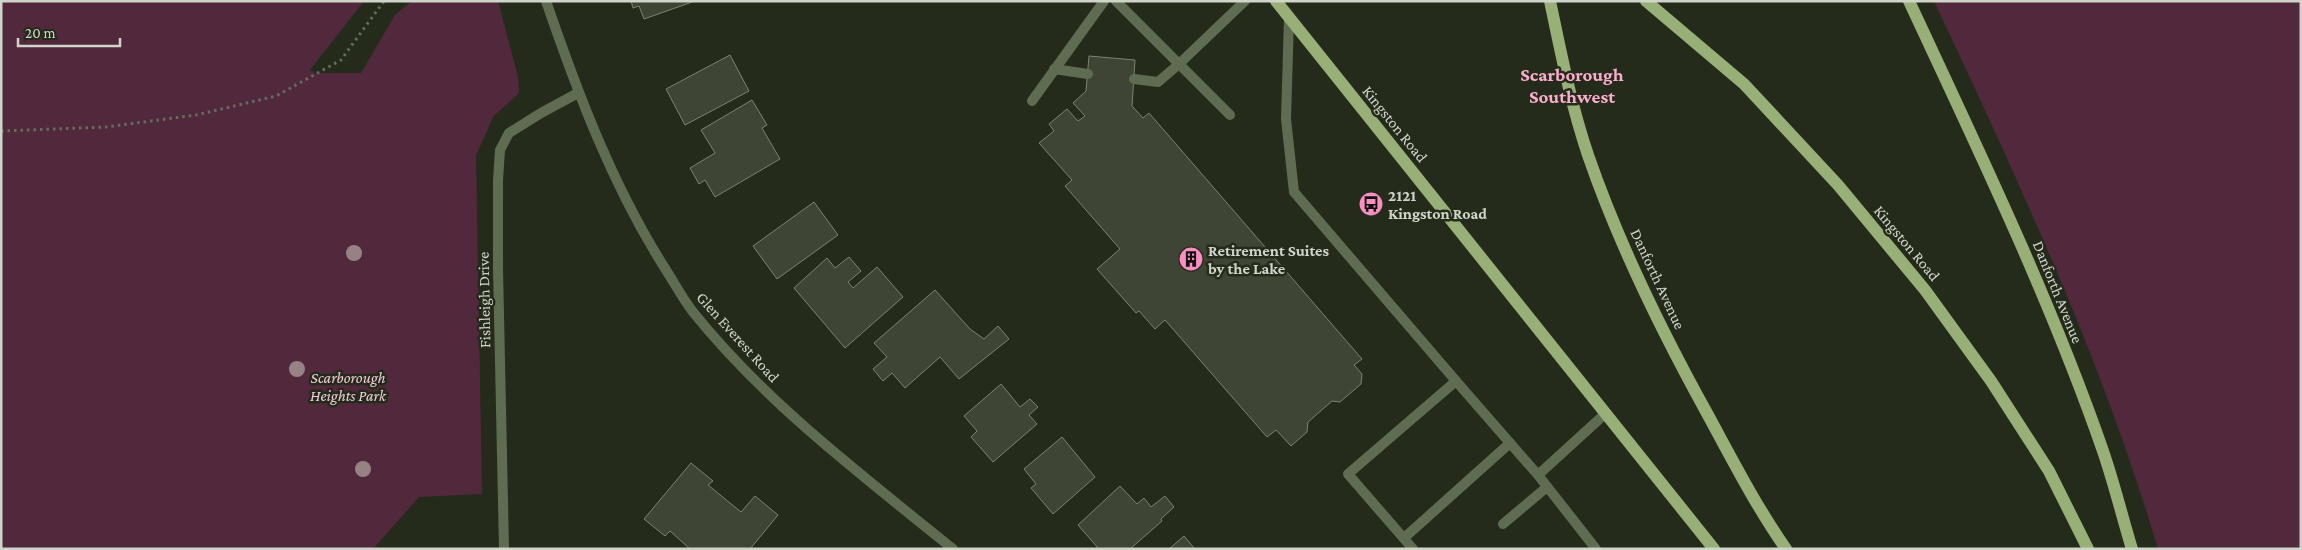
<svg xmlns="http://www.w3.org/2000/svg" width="2302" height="550" font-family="'Crimson Pro',serif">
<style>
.green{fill:#52293c}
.building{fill:#3e4534;stroke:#7b8370}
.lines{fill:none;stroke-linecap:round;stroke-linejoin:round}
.path{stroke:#656c5d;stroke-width:3;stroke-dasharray:2.5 4;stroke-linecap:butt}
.service{stroke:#606c51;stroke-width:10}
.minor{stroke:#606c51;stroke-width:10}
.primary{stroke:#98af77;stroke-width:12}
.tree{fill:#968284}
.labels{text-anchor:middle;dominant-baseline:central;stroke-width:5;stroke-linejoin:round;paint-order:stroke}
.street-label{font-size:16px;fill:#d0d5ca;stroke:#242b1b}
.poi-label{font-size:16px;font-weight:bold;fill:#d0d5ca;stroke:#242b1b;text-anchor:start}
.park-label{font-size:16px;font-style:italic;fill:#f3cada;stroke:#242b1b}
.quarter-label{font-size:19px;font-weight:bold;fill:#fbadce;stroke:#242b1b}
</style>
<rect width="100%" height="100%" fill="#242b1b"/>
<g class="green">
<polygon points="1,1 364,1 310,70 315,73 361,73 395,15 412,1 498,1 518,77 519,93 493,117 476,156 482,494 419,497 373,549 1,549"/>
<path d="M 1934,1 L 2301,1 L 2301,549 L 2158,549 C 2102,359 2018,180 1934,1 Z"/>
</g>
<g class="building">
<polygon points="631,1 695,1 644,19 639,6 633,8"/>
<polygon points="730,55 749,91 685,125 666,89"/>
<polygon points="1089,56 1135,60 1132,106 1143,118 1149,113 1362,359 1354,365 1362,374 1361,384 1340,402 1332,401 1308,422 1307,432 1291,446 1276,430 1267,437 1165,320 1155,329 1139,311 1136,313 1097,269 1120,249 1065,186 1072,180 1039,143 1054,131 1049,124 1067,109 1078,121 1085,116 1073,103 1086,91"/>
<polygon points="752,100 767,125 762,128 780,159 715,197 705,180 699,184 690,168 715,153 701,130"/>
<polygon points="814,202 838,235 777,279 753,246"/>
<polygon points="849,257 861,271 848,282 853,288 877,267 903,297 845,348 794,288 827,258 835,268"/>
<polygon points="935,290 970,329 984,339 998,326 1009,339 959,379 940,357 905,388 892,373 883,381 873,369 887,357 874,343"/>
<polygon points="1001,384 1020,407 1030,399 1038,407 1029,415 1037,424 993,462 971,437 977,431 964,416"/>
<polygon points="1062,437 1095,477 1053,514 1031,488 1036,484 1024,469"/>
<polygon points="691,463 713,481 708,485 741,512 755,496 778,515 750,549 690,549 670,531 665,536 644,519"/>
<polygon points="1120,486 1137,504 1144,498 1151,507 1165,496 1174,507 1161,519 1162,521 1130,549 1099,549 1078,525"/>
<polygon points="1184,536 1195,549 1169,549"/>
</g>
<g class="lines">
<polyline class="path" points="1,131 106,127 196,115 276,96 341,60 384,1"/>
<g class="service">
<polyline points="1116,1 1179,64 1245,1"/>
<polyline points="1289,18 1286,119 1294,192 1456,381"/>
<polyline points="1054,69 1088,74"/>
<polyline points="1134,79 1158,82 1179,64 1230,115"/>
<polyline points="1032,101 1104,1"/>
<polyline points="1538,475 1596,549"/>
<polyline points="1503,524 1547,487"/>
<polyline points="1404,538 1510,443 1538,475 1606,413"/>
<polyline points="1413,549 1348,474 1456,381 1510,443"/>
</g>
<g class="minor">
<path d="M 546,1 C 578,94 613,187 666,270 C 675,284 683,299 693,312 C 767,404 862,475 953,549"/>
<polyline points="504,549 498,268 498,180 500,150 509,133 541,113 578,93"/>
</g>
<g class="primary">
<polyline points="1276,1 1714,549"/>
<path d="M 1550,1 C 1561,53 1571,105 1588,155 C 1619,245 1662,332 1708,415 C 1733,461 1756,506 1786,549"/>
<polyline points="1646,1 1744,84 1838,185 1925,290 1991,381 2049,471 2088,549"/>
<path d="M 1909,1 C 1978,149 2049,296 2103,451 C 2114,483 2122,516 2132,549"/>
</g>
</g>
<g class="tree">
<circle cx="354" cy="253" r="8"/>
<circle cx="297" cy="369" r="8"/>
<circle cx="363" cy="469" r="8"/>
</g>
<defs>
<symbol id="bus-disc" viewBox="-11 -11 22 22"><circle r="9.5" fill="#fd8ec0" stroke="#242b1b"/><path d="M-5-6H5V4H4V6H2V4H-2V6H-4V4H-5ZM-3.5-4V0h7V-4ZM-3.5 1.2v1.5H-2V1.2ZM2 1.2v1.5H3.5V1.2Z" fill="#111"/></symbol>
<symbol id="building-disc" viewBox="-11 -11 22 22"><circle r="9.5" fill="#fd8ec0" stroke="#242b1b"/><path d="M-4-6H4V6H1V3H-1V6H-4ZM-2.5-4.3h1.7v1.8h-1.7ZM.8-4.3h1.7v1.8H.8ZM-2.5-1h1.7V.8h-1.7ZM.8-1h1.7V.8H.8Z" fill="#111"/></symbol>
</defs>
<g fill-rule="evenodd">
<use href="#bus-disc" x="1357" y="190" width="28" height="28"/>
<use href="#building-disc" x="1177" y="245" width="28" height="28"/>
</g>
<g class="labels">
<g class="street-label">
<text transform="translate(1395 124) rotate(51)">Kingston Road</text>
<text transform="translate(1907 243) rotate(50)">Kingston Road</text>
<text transform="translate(1658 279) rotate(65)">Danforth Avenue</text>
<text transform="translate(2058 292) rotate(68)">Danforth Avenue</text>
<text transform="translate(484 300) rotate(-91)">Fishleigh Drive</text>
<text transform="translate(738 337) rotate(48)">Glen Everest Road</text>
</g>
<g class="poi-label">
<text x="1388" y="195">2121<tspan x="1388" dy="18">Kingston Road</tspan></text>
<text x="1208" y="250">Retirement Suites<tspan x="1208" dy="18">by the Lake</tspan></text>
</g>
<g class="park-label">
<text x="348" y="377">Scarborough<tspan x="348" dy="18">Heights Park</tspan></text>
</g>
<g class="quarter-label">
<text x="1572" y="74">Scarborough<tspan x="1572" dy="22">Southwest</tspan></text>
</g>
</g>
<rect width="2302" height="550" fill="none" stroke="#d0d5ca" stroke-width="5"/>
<path d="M18 38v8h102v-8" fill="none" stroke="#d0d5ca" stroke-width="2.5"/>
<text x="25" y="38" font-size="15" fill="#d0d5ca" stroke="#242b1b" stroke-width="4" paint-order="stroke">20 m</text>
</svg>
